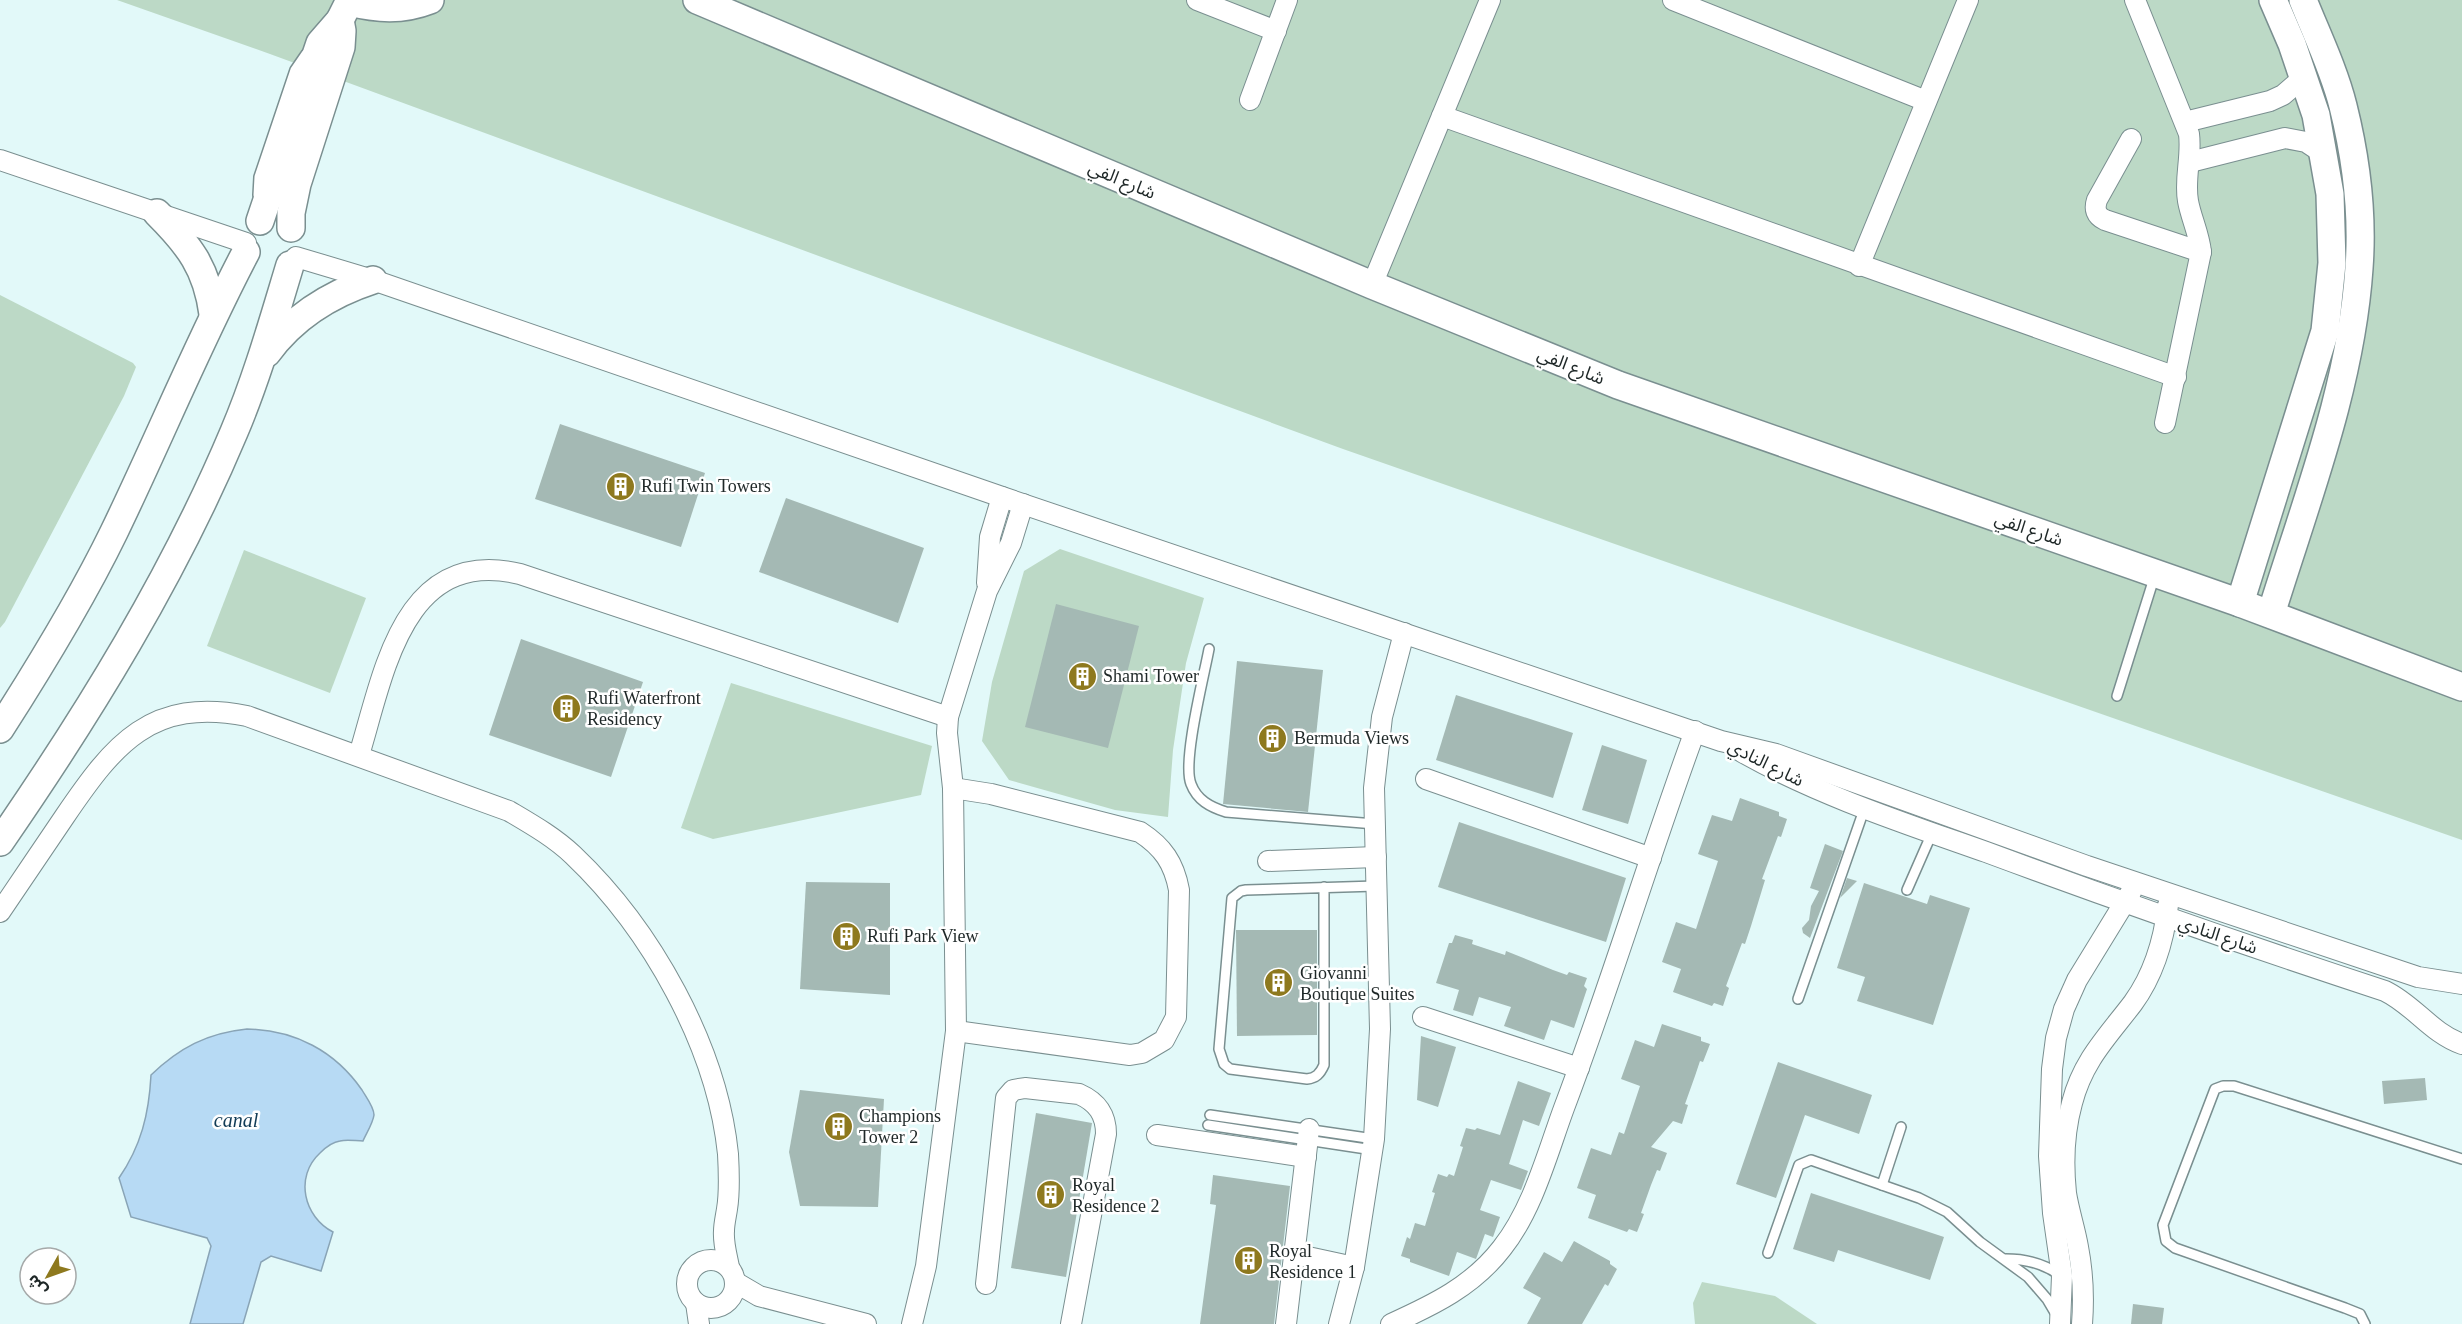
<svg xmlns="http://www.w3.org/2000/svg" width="2462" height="1324" font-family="'Times New Roman','Noto Sans Arabic',serif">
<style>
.green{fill:#bcd9c6}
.water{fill:#b7daf4;stroke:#89a4b6;stroke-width:1.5}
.building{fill:#a4b9b4}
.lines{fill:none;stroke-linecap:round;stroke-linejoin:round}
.lane-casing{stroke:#7a8f90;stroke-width:12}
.street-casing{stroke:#7a8f90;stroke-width:22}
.secondary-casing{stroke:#7a8f90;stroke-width:30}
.lane{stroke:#fff;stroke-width:9}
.street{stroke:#fff;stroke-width:20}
.secondary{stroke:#fff;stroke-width:27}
.labels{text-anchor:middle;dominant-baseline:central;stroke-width:5;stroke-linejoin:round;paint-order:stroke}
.street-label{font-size:18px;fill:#1e2727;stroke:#fff}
.poi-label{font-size:18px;fill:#1e2727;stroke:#fff;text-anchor:start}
.water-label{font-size:20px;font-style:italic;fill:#113b56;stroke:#fff}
</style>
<rect width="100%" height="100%" fill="#e2f9f9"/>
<g class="green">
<polygon points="117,0 2462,0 2462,840 1343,449 270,54"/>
<polygon points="0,295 133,363 136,367 124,396 5,622 0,628"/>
<polygon points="1060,549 1204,598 1186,663 1173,750 1168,817 1115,810 1009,780 982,741 992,682 1024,571"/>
<polygon points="244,550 366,598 330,693 207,646"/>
<polygon points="731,683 932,746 921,795 713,839 681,828"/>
<polygon points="1702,1282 1775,1296 1817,1324 1695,1324 1693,1303"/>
</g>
<path class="water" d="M 247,1029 C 295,1030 335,1051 362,1090 C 366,1097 374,1107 374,1115 C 373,1123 366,1134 363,1141 C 356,1141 347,1139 340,1141 C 332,1142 325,1148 320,1153 C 294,1177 304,1217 333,1232 L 321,1271 L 271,1256 L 261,1262 L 243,1324 L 190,1324 L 211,1246 L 207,1238 L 131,1217 L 119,1178 C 141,1146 149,1114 151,1075 C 179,1048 207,1033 247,1029 Z"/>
<g class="building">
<polygon points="560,424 705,473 681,547 535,499"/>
<polygon points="786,498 924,548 898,623 759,572"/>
<polygon points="1056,604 1139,626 1108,748 1025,727"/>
<polygon points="521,639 643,682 611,777 489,735"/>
<polygon points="1237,661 1323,670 1308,812 1223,804"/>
<polygon points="1456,695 1573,733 1553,798 1436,760"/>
<polygon points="1602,745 1647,760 1628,824 1582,810"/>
<polygon points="1740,798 1779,812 1779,816 1787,819 1781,837 1778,836 1762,879 1765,880 1751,926 1745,944 1742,943 1726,986 1729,988 1723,1006 1714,1003 1712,1006 1673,992 1681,969 1662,962 1676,922 1696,929 1718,861 1698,854 1712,815 1732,821"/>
<polygon points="1459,822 1626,878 1606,942 1438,887"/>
<polygon points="1825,844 1843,851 1810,938 1803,933 1802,928 1809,920 1811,906 1819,891 1810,888"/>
<polygon points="1847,878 1857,881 1840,898"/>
<polygon points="806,882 890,883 890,995 800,989"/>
<polygon points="1864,883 1927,904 1930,895 1970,908 1933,1025 1857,1001 1865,977 1837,968"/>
<polygon points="1236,930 1317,930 1317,1035 1237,1036"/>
<polygon points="1455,935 1473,940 1472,944 1505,955 1506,951 1553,970 1567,975 1569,972 1587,978 1584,986 1587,989 1574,1028 1551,1020 1544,1040 1504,1026 1511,1007 1479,997 1473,1016 1453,1010 1459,990 1436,983 1449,943 1452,943"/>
<polygon points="1662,1024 1701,1037 1701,1041 1710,1044 1703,1062 1700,1061 1695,1076 1685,1104 1688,1105 1682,1124 1673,1121 1651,1147 1667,1153 1660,1171 1657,1170 1651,1185 1641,1213 1644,1214 1637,1232 1629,1229 1627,1232 1588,1218 1596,1195 1577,1188 1591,1148 1611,1155 1619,1132 1624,1134 1640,1086 1621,1079 1635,1040 1654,1047"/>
<polygon points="1421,1036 1456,1047 1438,1107 1417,1100"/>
<polygon points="1778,1062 1872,1095 1859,1134 1805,1115 1776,1198 1736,1184"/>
<polygon points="2425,1078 2427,1100 2384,1104 2382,1081"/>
<polygon points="1518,1081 1551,1093 1539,1126 1523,1120 1509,1164 1528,1171 1521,1190 1491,1180 1480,1210 1500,1217 1493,1237 1485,1234 1476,1259 1457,1252 1449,1276 1410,1262 1410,1259 1401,1256 1407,1237 1410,1239 1415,1223 1425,1226 1435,1193 1432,1192 1438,1174 1447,1177 1449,1174 1454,1176 1463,1147 1460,1146 1466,1128 1475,1130 1477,1128 1500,1135"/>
<polygon points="800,1090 884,1099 878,1207 800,1206 789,1152"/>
<polygon points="1036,1113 1092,1123 1066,1277 1011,1268"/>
<polygon points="1213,1175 1290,1186 1274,1324 1200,1324 1216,1205 1210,1204"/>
<polygon points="1811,1193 1944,1237 1930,1280 1838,1250 1834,1262 1793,1249"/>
<polygon points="1574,1241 1610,1261 1610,1264 1617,1269 1608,1286 1605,1284 1582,1324 1527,1324 1541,1298 1523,1288 1544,1252 1562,1262"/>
<polygon points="2133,1304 2164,1308 2162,1324 2131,1324"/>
</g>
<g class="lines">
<defs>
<g id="lane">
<polyline points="258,195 259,177 295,70 306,54"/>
<path d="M 1209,649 C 1204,676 1182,762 1191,784 C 1197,800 1210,807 1226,812 L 1375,824"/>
<polyline points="2117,696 2155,575"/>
<path d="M 1324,887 L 1324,1065 C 1320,1074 1316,1078 1307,1079 L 1230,1069 L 1224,1064 L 1219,1049 L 1232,898 L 1241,891 L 1246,890 L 1376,886"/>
<polyline points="1907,890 1932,833"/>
<polyline points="1798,999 1865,807"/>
<polyline points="1210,1115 1374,1139"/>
<polyline points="1208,1125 1373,1150"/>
<polyline points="1882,1185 1901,1127"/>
<polyline points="1768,1253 1799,1165 1811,1160 1919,1198 1947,1212 1980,1242 2028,1277 2047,1299 2057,1316"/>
<path d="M 2006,1259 C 2026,1259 2043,1263 2060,1275"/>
<polyline points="2365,1324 2360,1314 2345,1308 2175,1248 2166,1241 2163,1225 2215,1089 2223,1086 2234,1086 2462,1159"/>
</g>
<g id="street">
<polyline points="1197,0 1276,31"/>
<polyline points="1673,0 1926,101"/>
<path d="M 2135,0 L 2189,134 C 2192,157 2184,179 2188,201 C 2191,218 2199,233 2201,252 L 2165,423"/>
<polyline points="1250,100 1287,0"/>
<polyline points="1442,116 2176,377"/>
<polyline points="2185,122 2270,101 2283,95 2304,77"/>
<path d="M 2131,139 L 2097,200 C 2094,209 2096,216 2105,220 L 2201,252"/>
<polyline points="0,160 246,243"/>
<polyline points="2190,162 2285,138 2306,142 2324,154"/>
<polyline points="296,257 373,280 1002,497 1721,741 1776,754 2087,866 2418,977 2462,984"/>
<polyline points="1859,266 1968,0"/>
<polyline points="1372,285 1490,0"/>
<polyline points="987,583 990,537 1002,497"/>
<path d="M 1742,752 C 1818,795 1904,823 1986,852 C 2118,901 2251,947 2385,991 C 2414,1005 2431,1033 2462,1044"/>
<path d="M 359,755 C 384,673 403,546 520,574 L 948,717"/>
<polyline points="1426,779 1651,858"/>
<path d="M 953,788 L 991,794 L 1140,832 C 1163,847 1174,863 1179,890 L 1176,1017 L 1164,1040 L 1142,1053 L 1130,1055 L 956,1031"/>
<polyline points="1268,861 1376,857"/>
<path d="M 0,912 C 22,880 43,848 65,816 C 114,744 151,697 247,716 L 509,811 C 531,824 554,837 573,855 C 651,929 717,1046 728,1154 C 729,1172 730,1191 727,1209 C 726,1216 724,1224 724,1231 C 723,1243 727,1256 729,1267"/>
<polyline points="1423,1017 1579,1068"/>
<polyline points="1157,1135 1306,1157"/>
<polyline points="1294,1254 1354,1267"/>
<circle cx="711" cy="1284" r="24"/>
<polyline points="735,1282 759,1296 866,1324"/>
<path d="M 986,1284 L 1006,1098 L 1013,1090 L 1025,1088 L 1079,1094 C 1097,1102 1106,1114 1106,1134 L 1071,1324"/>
<polyline points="696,1303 699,1324"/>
<polyline points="912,1324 926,1266 956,1031 953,788 947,733 948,717 987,591 1011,543 1023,504"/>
<polyline points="1286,1324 1309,1129"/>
<polyline points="1339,1324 1354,1267 1374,1139 1380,1029 1374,788 1382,717 1404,633"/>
<path d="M 1391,1324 C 1433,1305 1473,1286 1502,1248 C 1533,1209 1547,1154 1564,1108 C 1611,984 1649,856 1695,731"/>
<polyline points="2060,1324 2062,1276 2053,1213 2049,1156 2052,1069 2056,1038 2064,1009 2077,980 2131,892"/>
<path d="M 2082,1324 C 2084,1298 2083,1273 2078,1247 C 2075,1229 2069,1212 2066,1193 C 2063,1164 2064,1132 2072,1103 C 2083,1060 2108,1036 2133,1003 C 2154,974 2164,940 2168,905"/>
</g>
<g id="secondary">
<polyline points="697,0 1372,285 1618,385 2240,603 2462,687"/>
<path d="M 349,2 C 377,9 402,11 430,0"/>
<path d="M 157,213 C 189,245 207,268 213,314"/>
<polyline points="260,221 320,43 340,20 350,0"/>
<polyline points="291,228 291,213 297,184 341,47 342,31 340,20"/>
<path d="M 267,353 C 294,316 330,294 373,280"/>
<polyline points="2240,603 2325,331 2332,263 2330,194 2316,115 2292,44 2273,0"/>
<path d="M 2271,614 C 2306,501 2351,387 2359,268 C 2363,214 2356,158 2343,106 C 2334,70 2317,35 2303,0"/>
<path d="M 0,729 C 41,665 81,600 114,532 C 159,439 198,343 246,252"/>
<path d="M 0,842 C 89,713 173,577 234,432 C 257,378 273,321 290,265"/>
</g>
</defs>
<use href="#lane" class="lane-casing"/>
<use href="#street" class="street-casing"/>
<use href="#secondary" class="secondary-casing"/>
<use href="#lane" class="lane"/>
<use href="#street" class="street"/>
<use href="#secondary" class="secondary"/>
</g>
<defs>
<symbol id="building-disc" viewBox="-11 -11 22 22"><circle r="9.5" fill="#8e791e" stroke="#fff"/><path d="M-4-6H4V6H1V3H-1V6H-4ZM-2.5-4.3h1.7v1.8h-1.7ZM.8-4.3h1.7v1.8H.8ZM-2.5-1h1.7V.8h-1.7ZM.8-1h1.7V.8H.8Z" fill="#fff"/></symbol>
</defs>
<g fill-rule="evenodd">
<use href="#building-disc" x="604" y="470" width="33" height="33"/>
<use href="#building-disc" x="1066" y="660" width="33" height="33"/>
<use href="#building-disc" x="550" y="692" width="33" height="33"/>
<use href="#building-disc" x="1256" y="722" width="33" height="33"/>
<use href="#building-disc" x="830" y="920" width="33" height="33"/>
<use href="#building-disc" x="1262" y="966" width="33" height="33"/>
<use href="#building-disc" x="822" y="1110" width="33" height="33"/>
<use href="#building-disc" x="1034" y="1178" width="33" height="33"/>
<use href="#building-disc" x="1232" y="1244" width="33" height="33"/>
</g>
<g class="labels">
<g class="street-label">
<text transform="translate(1122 180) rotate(23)">شارع الفي</text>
<text transform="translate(1571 366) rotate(22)">شارع الفي</text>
<text transform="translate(2029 529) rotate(19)">شارع الفي</text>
<text transform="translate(1766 763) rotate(27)">شارع النادي</text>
<text transform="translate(2218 935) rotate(19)">شارع النادي</text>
</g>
<g class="poi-label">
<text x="641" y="486">Rufi Twin Towers</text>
<text x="1103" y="676">Shami Tower</text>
<text x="587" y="698">Rufi Waterfront<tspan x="587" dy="21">Residency</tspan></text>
<text x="1294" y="738">Bermuda Views</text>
<text x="867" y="936">Rufi Park View</text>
<text x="1300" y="973">Giovanni<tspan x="1300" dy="21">Boutique Suites</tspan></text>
<text x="859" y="1116">Champions<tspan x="859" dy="21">Tower 2</tspan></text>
<text x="1072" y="1185">Royal<tspan x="1072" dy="21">Residence 2</tspan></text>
<text x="1269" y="1251">Royal<tspan x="1269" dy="21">Residence 1</tspan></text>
</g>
<g class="water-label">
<text x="236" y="1120">canal</text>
</g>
</g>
<g transform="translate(48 1276) rotate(230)"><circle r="28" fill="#ffffff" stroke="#a5a9a9" stroke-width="1.5"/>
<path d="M0-4.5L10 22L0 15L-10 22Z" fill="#8e791e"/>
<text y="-9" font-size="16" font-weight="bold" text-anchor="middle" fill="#1e2727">ش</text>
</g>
</svg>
